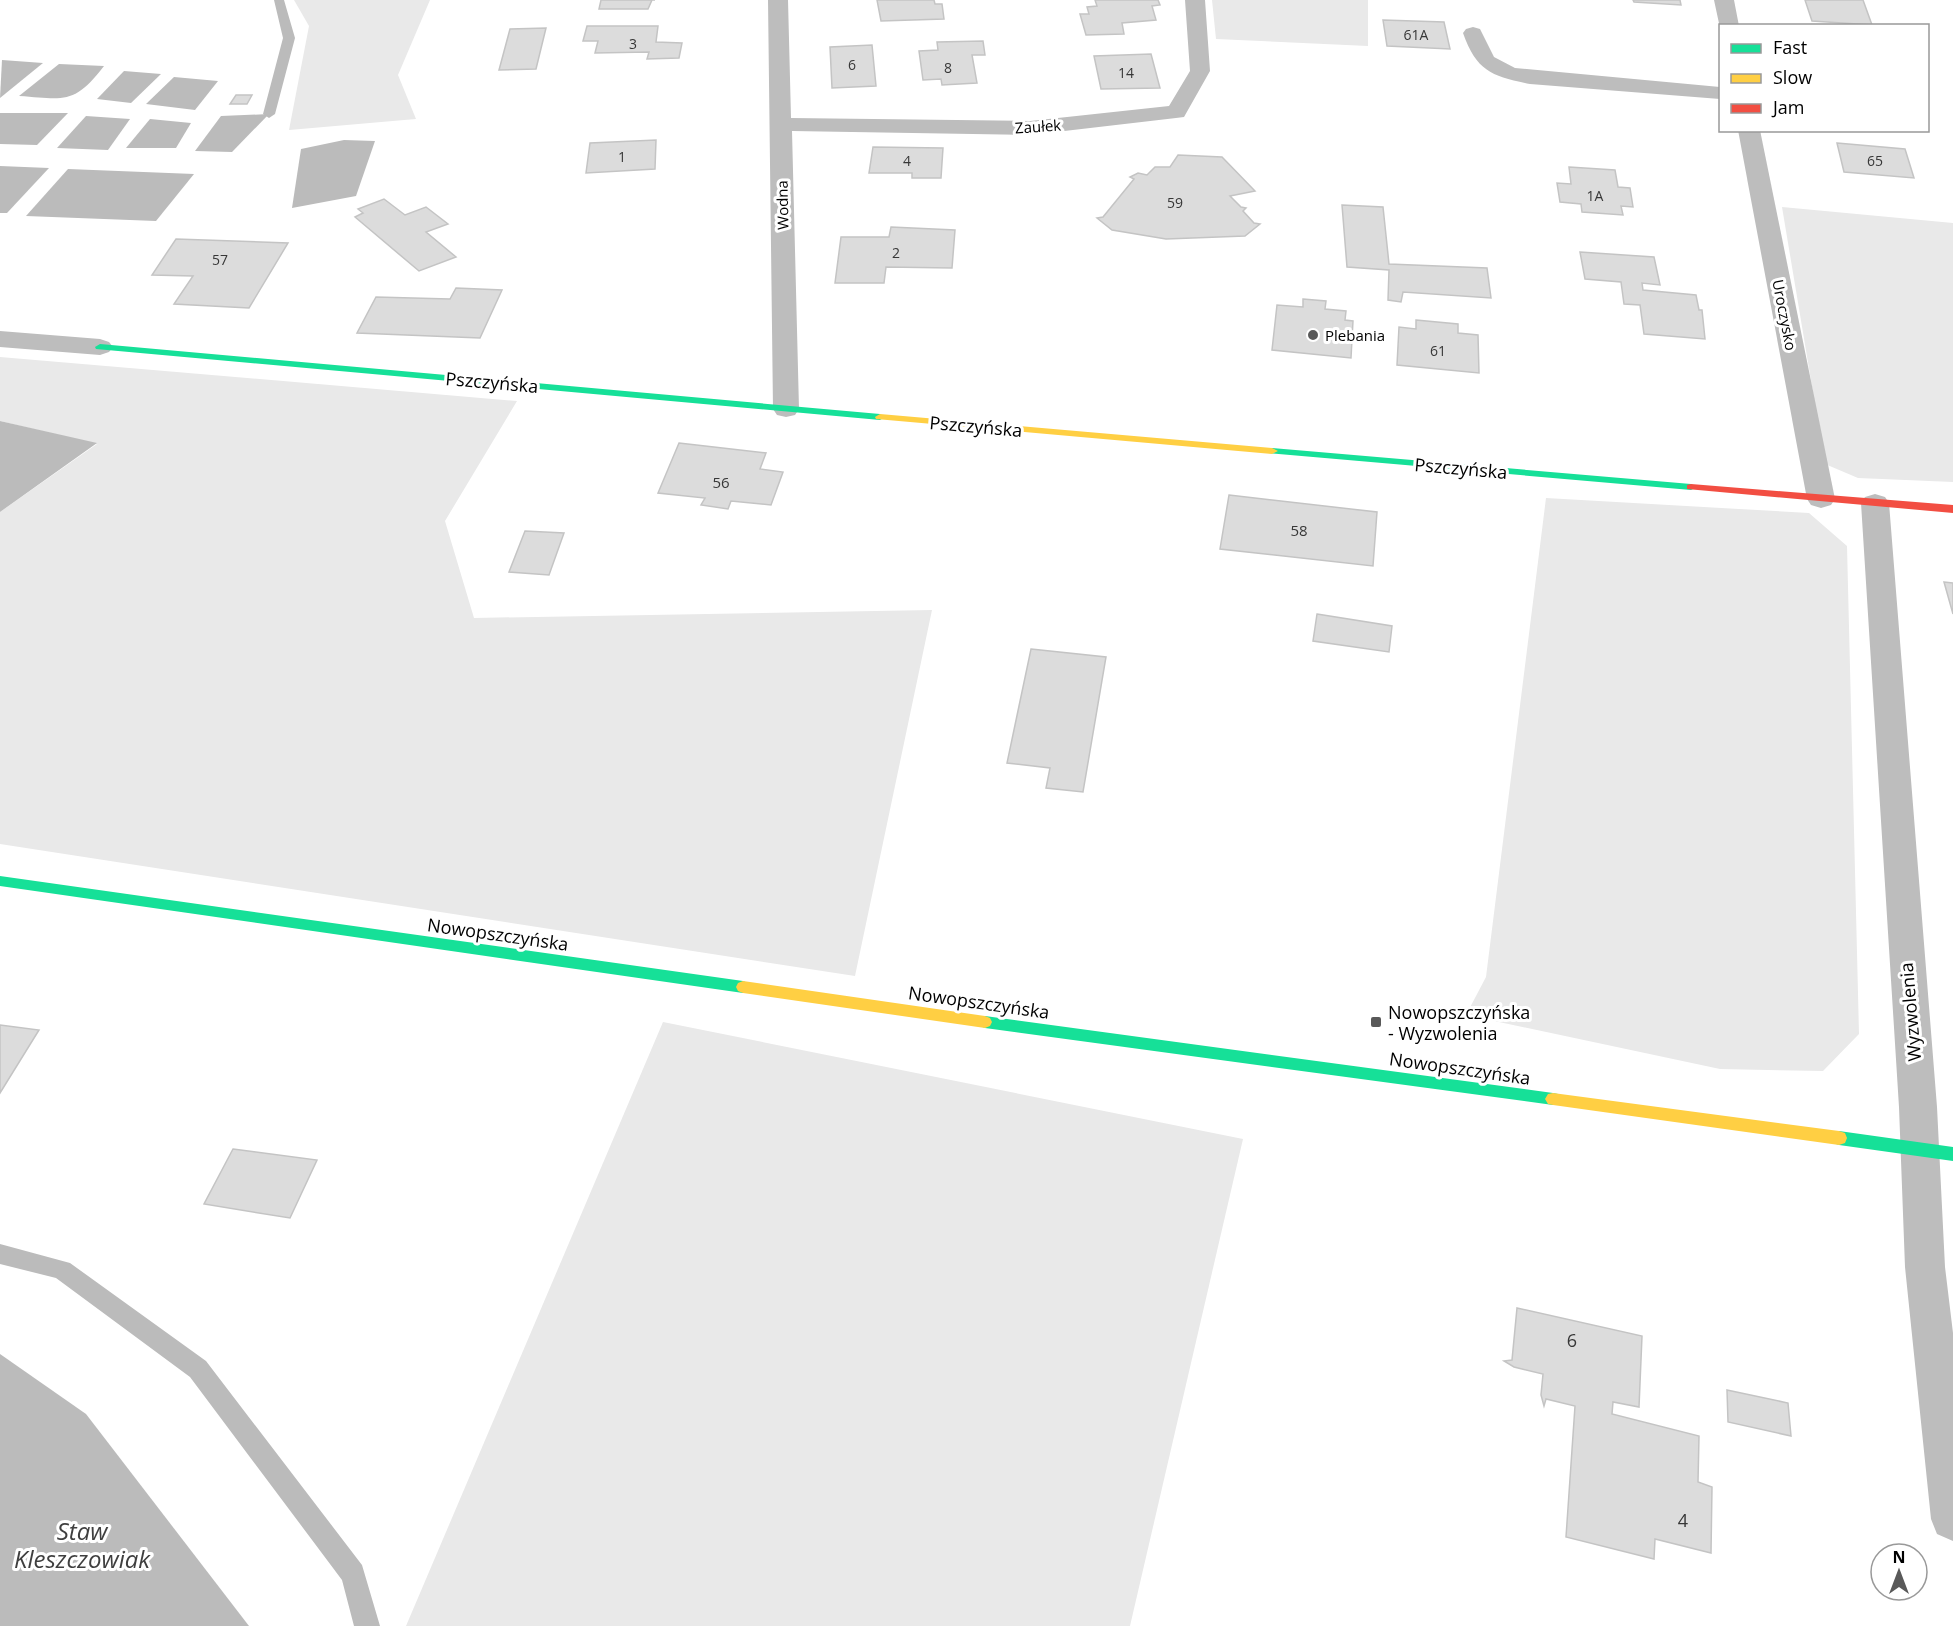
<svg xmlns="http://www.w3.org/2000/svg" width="1953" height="1626" font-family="'Open Sans',sans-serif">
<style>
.green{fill:#e9e9e9}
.water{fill:#bbb}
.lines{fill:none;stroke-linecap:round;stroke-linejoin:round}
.stream{fill:#bbb;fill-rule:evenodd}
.building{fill:#dcdcdc;stroke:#c4c4c4;stroke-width:1.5}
.lane{fill:#bdbdbd;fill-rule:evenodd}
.street{fill:#bdbdbd;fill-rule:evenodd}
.fast{fill:#16e098;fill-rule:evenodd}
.slow{fill:#ffcf43;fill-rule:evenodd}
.jam{fill:#f24e42;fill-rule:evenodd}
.poi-dot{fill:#595959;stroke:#fff;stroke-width:2}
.labels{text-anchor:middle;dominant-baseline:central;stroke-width:6;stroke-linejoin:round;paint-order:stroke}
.far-number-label{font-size:14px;fill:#373737}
.far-street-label{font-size:15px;fill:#000;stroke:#fff}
.far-poi-label{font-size:15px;fill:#000;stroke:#fff;text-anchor:start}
.number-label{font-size:15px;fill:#373737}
.street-label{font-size:18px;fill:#000;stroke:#fff}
.poi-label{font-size:18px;fill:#000;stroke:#fff;text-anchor:start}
.near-number-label{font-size:18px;fill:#373737}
.near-water-label{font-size:24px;font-style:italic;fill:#3f3f3f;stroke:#fff}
</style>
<rect width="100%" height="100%" fill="#fff"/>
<g class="green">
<polygon points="294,0 430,0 398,75 416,119 289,130 309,26"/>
<polygon points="1212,0 1368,0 1368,46 1216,39"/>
<polygon points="1782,207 1953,223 1953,482 1858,478 1825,464"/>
<polygon points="0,357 517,401 445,521 474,618 932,610 855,976 0,844 0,512 97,444 0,421"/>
<polygon points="1546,498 1809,513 1847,546 1859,1034 1823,1071 1720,1069 1466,1015 1486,977"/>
<polygon points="663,1022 1243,1139 1130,1626 406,1626"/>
</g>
<g class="water">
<polygon points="2,60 43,63 0,98"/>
<path d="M 59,64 L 104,66 C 74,105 65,99 19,96 Z"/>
<polygon points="124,71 161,74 131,103 97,99"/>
<polygon points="174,77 218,81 195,110 146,104"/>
<polygon points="0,113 68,113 37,145 0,144"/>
<polygon points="269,114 232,152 195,151 221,116"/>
<polygon points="86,116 130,119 108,150 57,148"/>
<polygon points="150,119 191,123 176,148 126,148"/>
<polygon points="344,140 375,141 356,196 292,208 301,149"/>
<polygon points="0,166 49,168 7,213 0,213"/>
<polygon points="68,169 194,174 156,221 26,216"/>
<polygon points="0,421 97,443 0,512"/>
<polygon points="0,1354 86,1414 249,1626 0,1626"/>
</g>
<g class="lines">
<g class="stream">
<polygon points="274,0 284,0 295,38 275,114 269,118 263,114 283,38"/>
<polygon points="0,1244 70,1263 206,1361 362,1565 380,1626 354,1626 342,1580 190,1377 56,1278 0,1264"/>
</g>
</g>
<g class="building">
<polygon points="601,0 655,0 652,0 648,9 599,9"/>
<polygon points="877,0 934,0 935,4 942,4 944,19 881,21"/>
<polygon points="1095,0 1158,0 1160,5 1152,6 1156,20 1122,23 1124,34 1086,35 1080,14 1089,14 1087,7 1097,6"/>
<polygon points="1633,0 1680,0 1681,5 1634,2"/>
<polygon points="1805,0 1863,0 1872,25 1812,21"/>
<polygon points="1383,20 1444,22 1450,49 1387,46"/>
<polygon points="587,26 658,26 656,42 682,43 679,58 647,59 649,52 595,53 598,41 583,41"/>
<polygon points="546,28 536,69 499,70 510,29"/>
<polygon points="983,41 985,55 972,55 977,83 942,85 941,79 923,80 919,51 938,50 937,42"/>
<polygon points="872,45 876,86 832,88 830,47"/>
<polygon points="1151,54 1160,88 1101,89 1094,56"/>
<polygon points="236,95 252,95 247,104 230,104"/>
<polygon points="656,140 655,169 586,173 590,143"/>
<polygon points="1837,143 1905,149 1914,178 1844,172"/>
<polygon points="873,147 943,148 941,178 912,178 912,173 869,173"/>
<polygon points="1178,155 1222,157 1255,191 1230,196 1241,207 1246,208 1243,211 1254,223 1260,224 1245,236 1166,239 1112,230 1097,218 1103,217 1134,179 1130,177 1138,173 1147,175 1155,167 1170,167"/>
<polygon points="1569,167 1615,170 1618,187 1630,188 1633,207 1621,206 1623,215 1582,212 1581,204 1560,202 1557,183 1571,184"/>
<polygon points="384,199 405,215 426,207 448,224 426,232 456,257 419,271 355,217 363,213 358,209"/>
<polygon points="1342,205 1383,207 1389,264 1487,268 1491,298 1403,292 1401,302 1388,300 1389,270 1347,267"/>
<polygon points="891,227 955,230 952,268 886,267 884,283 835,283 841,237 889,237"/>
<polygon points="176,239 288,243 249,308 174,304 193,276 152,275"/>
<polygon points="1580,252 1654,257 1660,285 1642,283 1643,290 1696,295 1699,310 1702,310 1705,339 1644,334 1640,305 1624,304 1621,282 1585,279"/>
<polygon points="456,288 502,290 480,338 357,333 376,297 450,299"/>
<polygon points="1303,299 1326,301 1325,309 1346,311 1345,320 1353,321 1351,358 1272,350 1277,305 1303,307"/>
<polygon points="1416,320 1458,324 1458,333 1478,335 1479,373 1397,365 1399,327 1416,329"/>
<polygon points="679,443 766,453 760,469 783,472 771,505 731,501 728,509 701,505 705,498 658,493"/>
<polygon points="1229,495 1377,512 1373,566 1220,549"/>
<polygon points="525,531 564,533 549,575 509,572"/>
<polygon points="1944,582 1953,583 1953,614"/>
<polygon points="1317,614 1392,626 1389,652 1313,641"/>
<polygon points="1031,649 1106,657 1083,792 1046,788 1050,768 1007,763"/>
<polygon points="0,1025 39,1030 0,1093"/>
<polygon points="233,1149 317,1160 290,1218 204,1204"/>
<polygon points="1517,1308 1642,1336 1639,1407 1613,1402 1612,1414 1699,1436 1698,1482 1712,1487 1711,1553 1655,1539 1654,1559 1566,1537 1575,1406 1546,1399 1544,1406 1541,1395 1543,1374 1514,1367 1504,1361 1512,1360"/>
<polygon points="1727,1390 1788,1403 1791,1436 1728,1422"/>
</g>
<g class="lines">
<g class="lane">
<path d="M 1473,27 L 1480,29 L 1494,57 L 1515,68 L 1720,87 L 1720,99 L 1530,84 C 1492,76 1477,72 1463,33 L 1466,29 Z"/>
<polygon points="0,331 100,339 109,342 113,347 109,352 100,355 0,347"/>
</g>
<g class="street">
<polygon points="768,0 788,0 791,118 1030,121 1169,106 1190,71 1185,0 1205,0 1210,71 1184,117 1176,118 1030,135 792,131 799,409 795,415 786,417 777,415 773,409"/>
<polygon points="1714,0 1734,0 1739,26 1720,26 1720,28"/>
<polygon points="1738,130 1760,130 1835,499 1831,505 1821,508 1811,505 1807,499"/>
<polygon points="1875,494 1885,497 1889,503 1937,1107 1945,1267 1953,1333 1953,1541 1937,1534 1931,1519 1905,1267 1899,1107 1861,503 1865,497"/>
</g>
<g class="fast">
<polygon points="100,344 880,414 885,417 880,420 96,349 95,347"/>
<polygon points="1272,448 1691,484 1697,487 1691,490 1268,453 1268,449"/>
<polygon points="0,876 743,981 748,983 750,987 748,991 743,993 0,886"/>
<polygon points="985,1016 1553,1093 1558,1094 1561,1099 1558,1104 1553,1105 985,1028 980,1026 978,1022 980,1018"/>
<polygon points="1839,1131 1953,1147 1953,1161 1839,1145 1833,1143 1831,1138 1833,1133"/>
</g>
<g class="slow">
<polygon points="880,414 1272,448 1278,451 1272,454 876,419 875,417"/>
<polygon points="743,981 985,1016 990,1018 992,1022 990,1026 985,1028 743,993 738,991 736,987 738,983"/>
<polygon points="1553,1093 1839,1131 1845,1133 1847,1138 1845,1143 1839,1145 1553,1105 1548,1104 1545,1099 1548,1094"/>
</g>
<polygon class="jam" points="1691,484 1953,505 1953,513 1687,489 1687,485"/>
</g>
<g class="poi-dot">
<circle cx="1313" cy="335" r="6"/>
<rect x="1370" y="1016" width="12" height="12" rx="3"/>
</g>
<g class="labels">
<g class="far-number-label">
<text x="1416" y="34">61A</text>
<text x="633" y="43">3</text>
<text x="852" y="64">6</text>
<text x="948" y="67">8</text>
<text x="1126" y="72">14</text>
<text x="622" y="156">1</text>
<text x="907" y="160">4</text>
<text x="1875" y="160">65</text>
<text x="1595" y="195">1A</text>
<text x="1175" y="202">59</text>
<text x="896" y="252">2</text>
<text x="220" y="259">57</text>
<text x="1438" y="350">61</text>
</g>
<g class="far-street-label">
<text transform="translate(1038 126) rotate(-4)">Zaułek</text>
<text transform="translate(782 205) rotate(-91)">Wodna</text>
<text transform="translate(1785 315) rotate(79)">Uroczysko</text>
</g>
<g class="far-poi-label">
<text x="1325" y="335">Plebania</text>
</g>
<g class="number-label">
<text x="721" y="482">56</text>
<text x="1299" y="530">58</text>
</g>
<g class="street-label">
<text transform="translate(492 382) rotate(5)">Pszczyńska</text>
<text transform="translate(976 426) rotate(5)">Pszczyńska</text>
<text transform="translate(1461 468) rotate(5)">Pszczyńska</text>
<text transform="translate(498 934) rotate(8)">Nowopszczyńska</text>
<text transform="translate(979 1002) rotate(8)">Nowopszczyńska</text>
<text transform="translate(1910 1012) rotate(-95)">Wyzwolenia</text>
<text transform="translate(1460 1068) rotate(8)">Nowopszczyńska</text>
</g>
<g class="poi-label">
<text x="1388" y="1012">Nowopszczyńska<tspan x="1388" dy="21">- Wyzwolenia</tspan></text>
</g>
<g class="near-number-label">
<text x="1572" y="1340">6</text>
<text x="1683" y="1520">4</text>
</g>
<g class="near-water-label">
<text x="82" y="1530">Staw<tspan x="82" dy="28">Kleszczowiak</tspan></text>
</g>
</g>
<rect x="1719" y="24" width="210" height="108" fill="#ffffff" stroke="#999999" stroke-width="1.5"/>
<rect x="1731" y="44" width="30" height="9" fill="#16e098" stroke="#999999" stroke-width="1.5"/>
<text x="1773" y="54" font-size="18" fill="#000000">Fast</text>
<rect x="1731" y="74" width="30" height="9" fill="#ffcf43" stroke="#999999" stroke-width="1.5"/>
<text x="1773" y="84" font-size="18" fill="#000000">Slow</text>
<rect x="1731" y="104" width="30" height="9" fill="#f24e42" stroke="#999999" stroke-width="1.5"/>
<text x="1773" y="114" font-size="18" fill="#000000">Jam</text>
<g transform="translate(1899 1572)"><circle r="28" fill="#ffffff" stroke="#999999" stroke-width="1.5"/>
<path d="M0-4.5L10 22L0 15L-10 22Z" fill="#595959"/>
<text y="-9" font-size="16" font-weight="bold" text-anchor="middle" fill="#000000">N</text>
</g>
</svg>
